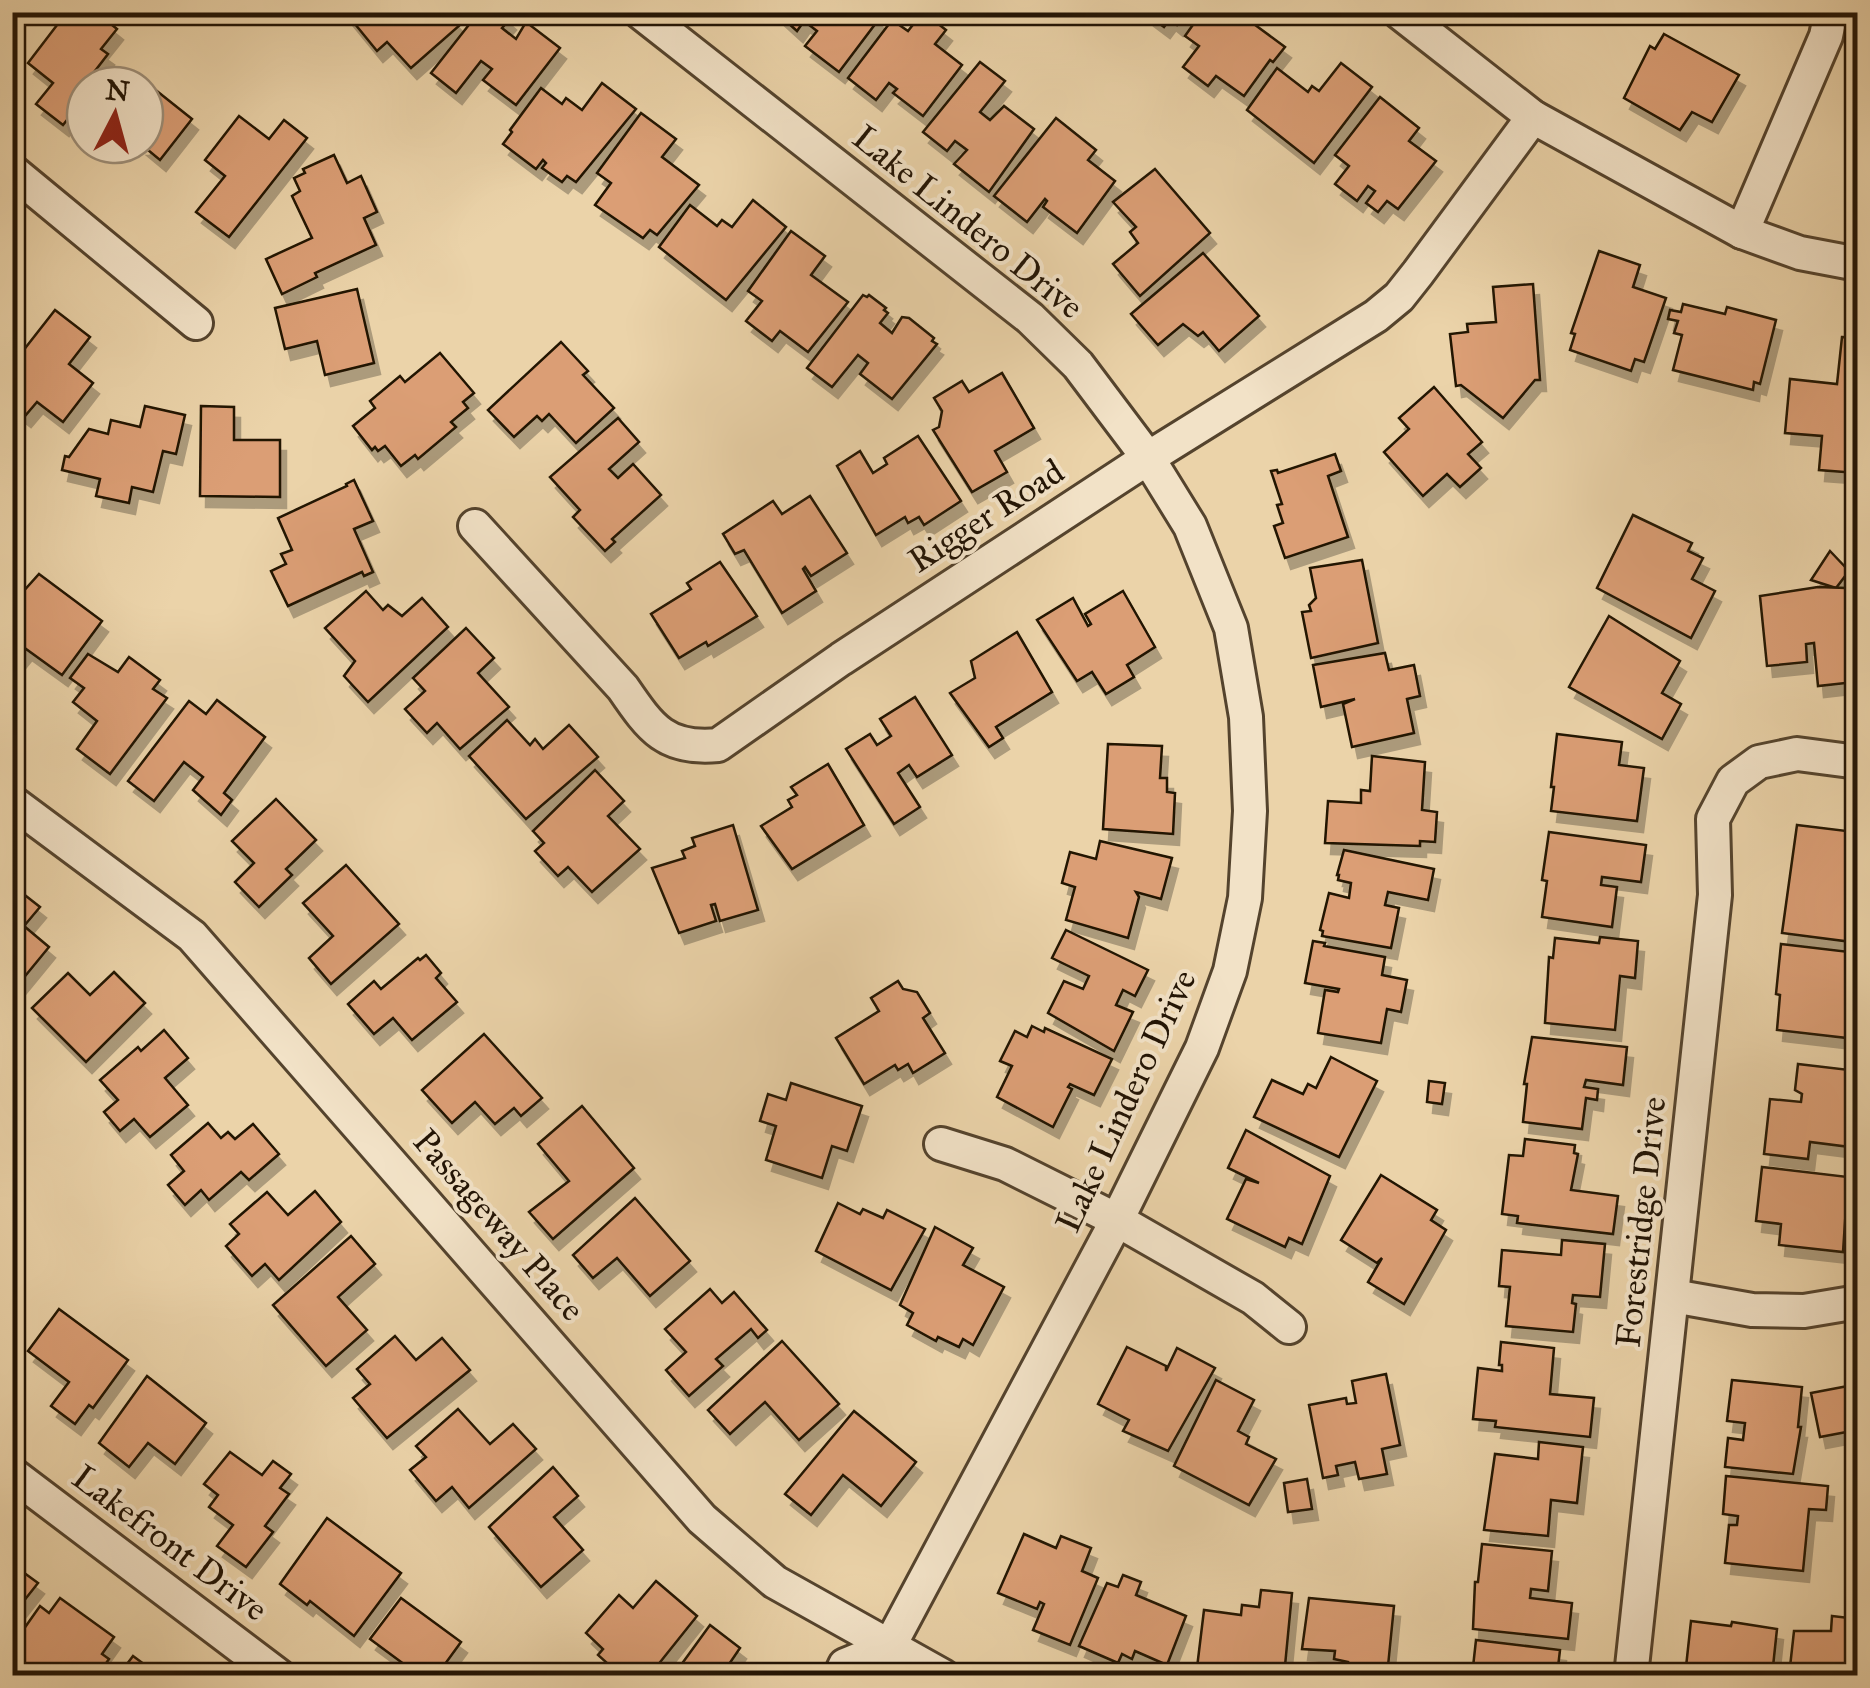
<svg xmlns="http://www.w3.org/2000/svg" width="1870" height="1688" font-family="'IM FELL Great Primer',serif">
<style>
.building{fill:#db9e74;stroke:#211304;stroke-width:2.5;filter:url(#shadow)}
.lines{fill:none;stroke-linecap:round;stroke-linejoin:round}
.minor-casing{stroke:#54432d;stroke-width:38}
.minor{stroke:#f2e2c7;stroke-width:32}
.labels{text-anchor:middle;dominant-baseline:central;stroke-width:8;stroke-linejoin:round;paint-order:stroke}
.street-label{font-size:35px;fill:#211304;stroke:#f2e2c7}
</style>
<defs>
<filter id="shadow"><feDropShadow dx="6" dy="11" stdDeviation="0" flood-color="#0004"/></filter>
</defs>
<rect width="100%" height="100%" fill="#ebd3a9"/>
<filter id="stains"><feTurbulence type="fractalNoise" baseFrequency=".002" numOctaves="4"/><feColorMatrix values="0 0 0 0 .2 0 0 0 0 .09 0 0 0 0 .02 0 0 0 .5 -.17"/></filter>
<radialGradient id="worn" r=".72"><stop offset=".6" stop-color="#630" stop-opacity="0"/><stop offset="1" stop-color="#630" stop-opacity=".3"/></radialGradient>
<g class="building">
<polygon points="67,12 96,12 117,29 101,49 108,54 85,84 85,97 63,125 36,104 53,83 28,63"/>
<polygon points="448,12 460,25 411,68 387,42 377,51 346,13"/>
<polygon points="479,12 502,12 510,19 502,28 516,39 526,22 560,48 516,105 483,80 492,69 481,61 456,93 431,73"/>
<polygon points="776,12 872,12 879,19 839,72 805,46 817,31 804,21 797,31"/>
<polygon points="923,12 946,30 935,44 962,65 923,116 893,93 897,89 889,83 876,100 848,78 892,20 908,31"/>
<polygon points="1149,12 1187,12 1177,25 1170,19 1164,27 1148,15"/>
<polygon points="1202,12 1252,12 1247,19 1285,47 1273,62 1270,60 1244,96 1216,76 1208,86 1183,67 1199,46 1185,36"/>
<polygon points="1664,34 1739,75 1712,122 1692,112 1680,130 1624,98 1650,46 1655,49"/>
<polygon points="980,62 1005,81 980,112 990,120 1004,106 1034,129 989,192 954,164 967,150 955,141 947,151 923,132"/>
<polygon points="1341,63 1372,87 1314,163 1247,110 1277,68 1308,92 1312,86 1319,91"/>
<polygon points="133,72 192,119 160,160 142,145 145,145 145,85 123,85"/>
<polygon points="602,83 636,109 576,182 567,176 562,182 542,168 546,163 543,160 536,169 503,144 512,132 510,130 541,88 562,104 566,98 582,110"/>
<polygon points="1380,97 1419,128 1409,141 1436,161 1398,209 1387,201 1378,212 1366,203 1375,191 1368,186 1357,201 1335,184 1349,166 1335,155"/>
<polygon points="641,113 676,139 662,157 699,185 657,235 650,230 643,238 595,205 611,183 597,173"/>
<polygon points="239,116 269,139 284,120 307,138 229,237 196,212 225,176 205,160"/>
<polygon points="1056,118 1096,150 1088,160 1115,181 1077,233 1043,207 1047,201 1045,199 1027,222 994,196"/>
<polygon points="334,155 347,183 361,176 377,212 364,218 376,245 315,273 317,277 282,294 266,259 312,238 292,196 300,191 294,178 305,173 303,169"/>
<polygon points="1155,169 1210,233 1140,296 1113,264 1138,243 1130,232 1136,227 1113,202"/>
<polygon points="753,200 786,227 726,300 659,247 690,205 717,226 722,220 732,227"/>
<polygon points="791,231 825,256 811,275 848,302 808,352 780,331 772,341 746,321 762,301 748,291"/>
<polygon points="1599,251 1640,265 1633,287 1666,298 1644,362 1635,359 1631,371 1570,350 1575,334 1571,333"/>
<polygon points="1203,253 1259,316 1219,351 1203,332 1198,336 1183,324 1158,345 1131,314"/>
<polygon points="1533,284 1540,380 1535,380 1503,418 1461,385 1456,386 1450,334 1468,332 1467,324 1496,322 1493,287"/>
<polygon points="357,289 374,363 325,375 317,341 285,349 275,308"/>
<polygon points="863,295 867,297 869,295 886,308 884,310 888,313 880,323 892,333 902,317 909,318 934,338 932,341 937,344 892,399 860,374 868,363 858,355 832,387 807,368"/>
<polygon points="1683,304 1725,314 1727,307 1776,320 1760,384 1754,382 1753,390 1673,370 1682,335 1674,333 1678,321 1668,319 1670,310 1681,312"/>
<polygon points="55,310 90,337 69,364 93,383 63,422 37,402 25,416 12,406 12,399 20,389 12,383 12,365"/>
<polygon points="1842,337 1858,338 1857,473 1819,470 1822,436 1785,433 1790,379 1837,384"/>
<polygon points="561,342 588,371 583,375 614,408 576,443 549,414 542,421 537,416 514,437 488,410"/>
<polygon points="440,353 474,393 463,402 468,408 451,422 456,427 418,459 415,455 401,466 385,446 378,451 375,447 372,450 353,426 375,408 370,401 400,376 405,382"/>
<polygon points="1002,373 1034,428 995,451 1007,472 972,492 933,430 939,427 942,411 934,398 962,381 969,392"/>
<polygon points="1434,387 1482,442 1468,454 1481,468 1460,487 1447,474 1423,496 1384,452 1409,429 1399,418"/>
<polygon points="145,406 185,415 176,454 163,451 153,492 132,487 129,503 96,496 100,479 62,470 65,456 69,457 89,429 108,434 111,420 140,427"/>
<polygon points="201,406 234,407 234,440 280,440 280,497 200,496"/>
<polygon points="618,418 639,442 609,469 618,478 633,464 661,495 612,539 615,542 605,551 573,517 580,510 550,477"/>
<polygon points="918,436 961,501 924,525 919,517 908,523 905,517 876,535 837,466 860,451 873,473 887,464 884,458"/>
<polygon points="1335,454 1341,471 1328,476 1348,537 1285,558 1274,526 1283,523 1277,505 1282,504 1271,471 1277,470 1278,473"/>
<polygon points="354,480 373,521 354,529 373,572 364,576 362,572 288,606 271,571 286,564 281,554 292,550 278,518 347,486 346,484"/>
<polygon points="810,496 847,553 811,576 805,567 803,569 816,591 782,613 744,550 735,554 723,534 773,501 782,514"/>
<polygon points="1633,515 1692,543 1688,551 1703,558 1692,579 1715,591 1691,638 1597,588"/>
<polygon points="1830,551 1849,571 1836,588 1811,580"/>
<polygon points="1362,560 1378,643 1311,658 1302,612 1311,611 1309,605 1316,598 1310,568"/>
<polygon points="720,562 757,616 708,646 706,642 679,658 651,614 691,589 687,583"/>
<polygon points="39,574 102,621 62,675 26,649 12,666 12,604"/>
<polygon points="1818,587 1846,588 1855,682 1818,686 1814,643 1806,644 1807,662 1767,666 1760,596"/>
<polygon points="366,591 383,610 388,605 402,616 422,598 448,627 368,702 344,676 355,661 325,628"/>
<polygon points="1123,591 1155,647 1127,665 1134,677 1106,694 1092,672 1077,681 1037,620 1073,598 1088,626 1091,624 1085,614"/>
<polygon points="1609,616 1680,661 1662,693 1681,704 1662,739 1569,687"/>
<polygon points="466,628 494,658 478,673 509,707 460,749 437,723 427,733 405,709 425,691 413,678"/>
<polygon points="1017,632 1052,692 996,727 1003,738 989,747 950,693 975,678 971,661"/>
<polygon points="1385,653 1389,670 1414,665 1420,696 1407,699 1414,733 1352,747 1343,704 1355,699 1321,707 1313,665"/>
<polygon points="88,654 118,672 129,657 160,680 153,689 167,698 110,774 77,749 97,721 73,702 84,688 70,678"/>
<polygon points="915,697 952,755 917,777 909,765 898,773 920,807 894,824 846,749 870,734 877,745 891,736 880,719"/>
<polygon points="217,700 265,737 224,793 232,800 221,815 193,790 203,777 184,762 154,801 128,781 189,701 206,714"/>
<polygon points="507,720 530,745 535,739 543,749 569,725 598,757 526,819 469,756"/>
<polygon points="1557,734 1622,742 1619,765 1644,768 1637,821 1551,811 1554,787 1551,787"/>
<polygon points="1108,744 1162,746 1160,778 1167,778 1167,792 1175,793 1173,834 1103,829"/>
<polygon points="1372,756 1425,762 1422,810 1437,812 1435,842 1420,841 1420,846 1325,843 1328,801 1361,803 1361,790 1370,791"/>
<polygon points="828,764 864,825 792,869 761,826 792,807 788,800 797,795 791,787"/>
<polygon points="595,770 624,801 608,816 640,849 592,892 568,867 558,876 535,851 544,843 533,831"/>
<polygon points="276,799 316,840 286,869 292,875 259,907 235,882 254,863 232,841"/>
<polygon points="733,825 758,910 720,921 715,904 711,905 716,921 679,933 652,868 685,858 682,851 695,846 692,838"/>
<polygon points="1797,825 1855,832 1858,903 1852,942 1782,933"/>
<polygon points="1549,832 1646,845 1641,882 1602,877 1601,885 1617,887 1612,927 1542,917 1547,881 1542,880"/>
<polygon points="1100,841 1172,858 1161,899 1136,892 1139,897 1128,938 1066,920 1075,887 1062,883 1070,852 1096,859"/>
<polygon points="1344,850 1434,869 1428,900 1388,892 1385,905 1399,908 1391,948 1322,936 1323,931 1320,930 1329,893 1349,898 1351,883 1338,880 1339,875 1337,875"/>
<polygon points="346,865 399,924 331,984 309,958 333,936 303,903"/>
<polygon points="12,885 40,907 24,926 49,947 12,992"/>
<polygon points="1066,930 1148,970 1135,996 1123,990 1116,1005 1133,1012 1114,1051 1048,1013 1064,981 1083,989 1089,976 1052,958"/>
<polygon points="1600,937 1638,941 1635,978 1620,976 1615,1030 1545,1023 1549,957 1553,958 1555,938 1599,943"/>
<polygon points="1313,941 1325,943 1324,946 1385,957 1382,975 1407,980 1401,1012 1387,1009 1381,1043 1318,1033 1325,990 1338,992 1339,989 1305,983"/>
<polygon points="1781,944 1858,953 1856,1039 1777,1030 1780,995 1776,994"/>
<polygon points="426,955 441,973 436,978 457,1002 412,1040 393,1018 374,1034 348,1004 374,981 381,989 418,958 420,960"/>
<polygon points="114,972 145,1003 86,1062 32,1008 68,973 90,995"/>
<polygon points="898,981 903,989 917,992 930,1013 923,1018 945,1053 913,1073 908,1064 898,1070 895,1065 864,1084 836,1038 879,1011 871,998"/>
<polygon points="1032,1026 1044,1032 1045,1028 1112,1059 1094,1095 1070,1084 1068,1087 1072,1089 1053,1127 997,1097 1012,1066 1000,1061 1015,1031 1027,1037"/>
<polygon points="164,1030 188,1058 165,1078 188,1105 150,1137 134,1119 120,1131 104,1112 118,1100 100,1080 138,1047 141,1051"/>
<polygon points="484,1034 542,1098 521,1116 514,1108 495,1124 475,1102 452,1123 422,1090"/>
<polygon points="1532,1037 1627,1047 1623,1085 1586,1080 1584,1087 1598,1089 1597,1100 1586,1098 1582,1129 1523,1122 1527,1084 1524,1084"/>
<polygon points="1331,1057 1377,1081 1339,1157 1254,1117 1272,1080 1303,1094 1308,1084 1316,1088"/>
<polygon points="1798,1064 1858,1071 1858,1148 1810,1142 1808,1159 1764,1154 1770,1099 1801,1102 1802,1094 1795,1090"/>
<polygon points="1429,1081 1445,1083 1442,1104 1427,1102"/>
<polygon points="791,1083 862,1106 847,1151 832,1146 822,1178 766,1160 776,1126 760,1121 768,1094 786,1100"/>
<polygon points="582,1106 634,1168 553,1239 529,1212 569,1181 538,1144"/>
<polygon points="208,1123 221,1138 228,1132 235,1139 253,1124 279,1154 249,1180 241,1172 209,1200 201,1190 185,1205 168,1185 184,1171 171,1155"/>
<polygon points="1246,1130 1330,1176 1302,1244 1289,1238 1285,1247 1227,1219 1246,1179 1259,1183 1228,1168"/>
<polygon points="1525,1139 1575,1145 1574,1153 1578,1154 1571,1190 1618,1196 1613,1234 1517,1223 1518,1216 1502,1214 1509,1155 1523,1156"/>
<polygon points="1762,1167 1848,1177 1843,1252 1779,1245 1781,1224 1756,1221"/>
<polygon points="1381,1175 1437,1210 1431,1220 1446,1230 1404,1304 1368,1282 1382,1258 1377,1263 1341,1240"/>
<polygon points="315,1191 341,1222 279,1280 265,1264 252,1276 226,1246 239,1234 230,1224 267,1192 288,1215"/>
<polygon points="635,1198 690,1261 650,1296 617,1258 593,1278 573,1255"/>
<polygon points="838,1203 860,1214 863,1209 883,1218 887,1210 925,1229 891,1290 816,1251"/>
<polygon points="935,1227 973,1248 963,1265 1004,1287 973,1345 963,1339 959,1347 938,1337 936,1341 907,1325 913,1313 900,1305"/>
<polygon points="351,1236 375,1264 338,1297 367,1330 326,1366 273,1305"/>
<polygon points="1562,1240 1605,1244 1600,1297 1573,1295 1572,1303 1576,1304 1573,1332 1506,1326 1510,1287 1499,1286 1502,1250 1561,1255"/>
<polygon points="710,1289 722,1303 734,1292 767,1330 758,1338 751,1329 716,1359 723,1366 689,1396 666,1370 686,1352 665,1329"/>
<polygon points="59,1309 128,1360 93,1408 89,1405 75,1424 51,1406 69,1382 28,1351"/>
<polygon points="395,1336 416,1360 442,1338 470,1370 387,1438 353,1398 370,1384 357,1369"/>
<polygon points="782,1341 839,1404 799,1440 765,1402 730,1434 708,1410"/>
<polygon points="1501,1342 1554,1348 1550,1394 1594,1398 1590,1437 1495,1427 1496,1421 1473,1419 1478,1368 1502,1371 1502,1365 1499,1365"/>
<polygon points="1127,1347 1166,1366 1166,1371 1177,1348 1215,1368 1168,1451 1123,1431 1129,1420 1098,1404"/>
<polygon points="1386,1374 1400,1445 1382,1449 1387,1474 1359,1479 1355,1462 1336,1466 1338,1475 1323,1478 1309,1405 1346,1398 1347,1404 1356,1403 1352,1381"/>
<polygon points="147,1376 206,1423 175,1464 148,1443 129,1467 99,1443"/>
<polygon points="1216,1380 1254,1400 1238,1431 1249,1437 1246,1444 1276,1459 1249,1505 1174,1466"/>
<polygon points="1732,1380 1802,1387 1798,1427 1801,1427 1793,1474 1725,1467 1728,1438 1743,1440 1745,1423 1727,1421"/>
<polygon points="1848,1386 1857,1430 1820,1437 1811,1393"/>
<polygon points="458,1409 490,1444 513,1424 536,1449 469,1508 452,1487 436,1501 410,1470 426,1457 416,1446"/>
<polygon points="854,1411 916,1462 881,1506 843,1475 811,1515 785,1494"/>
<polygon points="1539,1442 1583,1447 1577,1503 1551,1500 1548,1536 1484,1530 1495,1454 1538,1459"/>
<polygon points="230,1452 262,1475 273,1461 291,1474 280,1488 289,1494 265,1526 273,1532 246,1567 217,1546 233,1525 209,1507 218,1495 204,1484"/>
<polygon points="553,1467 578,1496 554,1517 583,1550 541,1587 489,1527"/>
<polygon points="1726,1476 1828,1486 1826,1510 1809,1509 1803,1571 1725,1563 1729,1525 1737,1525 1738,1516 1723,1514"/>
<polygon points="1307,1479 1312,1509 1288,1512 1284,1483"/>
<polygon points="327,1518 401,1573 354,1636 310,1601 307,1605 280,1584"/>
<polygon points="1024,1534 1056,1548 1061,1536 1091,1548 1082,1571 1098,1578 1070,1645 1033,1630 1044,1604 1040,1602 1037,1609 998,1593"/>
<polygon points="1482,1544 1552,1551 1548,1591 1531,1589 1530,1598 1572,1603 1568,1639 1473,1629 1475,1582 1478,1582"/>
<polygon points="12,1564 38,1583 12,1616"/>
<polygon points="1123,1575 1141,1582 1136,1595 1186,1616 1167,1665 1135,1651 1132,1659 1122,1654 1118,1663 1079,1646 1107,1583 1118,1587"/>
<polygon points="656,1581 697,1616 649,1676 634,1676 624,1666 618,1673 598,1655 603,1649 586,1633 619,1595 633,1608"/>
<polygon points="1261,1590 1292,1593 1284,1676 1254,1676 1255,1666 1238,1665 1239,1676 1196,1676 1204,1610 1241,1615 1242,1605 1259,1607"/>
<polygon points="60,1598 114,1637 102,1654 109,1659 97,1676 12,1676 12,1648 21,1633 40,1606 49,1613"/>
<polygon points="401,1598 461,1642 445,1664 460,1676 420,1676 370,1639"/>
<polygon points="1309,1598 1394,1606 1388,1666 1384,1665 1383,1676 1347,1676 1348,1662 1334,1659 1335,1651 1302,1649"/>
<polygon points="1832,1616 1858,1619 1858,1676 1781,1676 1782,1666 1790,1667 1794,1631 1831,1631"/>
<polygon points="1691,1621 1731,1626 1732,1622 1777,1629 1772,1676 1685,1676"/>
<polygon points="710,1625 740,1648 721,1676 673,1676"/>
<polygon points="1476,1640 1560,1650 1557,1676 1472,1676"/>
<polygon points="133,1656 160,1676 118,1676"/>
</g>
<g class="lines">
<defs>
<g id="minor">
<polyline points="640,12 1030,318 1078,365 1148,458 1190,526 1231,628 1246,717 1250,811 1245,898 1230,971 1202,1048 1117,1220 889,1647 845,1665 840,1676"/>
<polyline points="1399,12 1533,117 1742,232 1800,253 1858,264"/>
<polyline points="12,171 196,323"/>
<polyline points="1742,232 1826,36 1831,12"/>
<path d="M 475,526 L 623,688 C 651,729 666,750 718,745 L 841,659 L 1148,458 L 1376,316 L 1399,297 L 1418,273 L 1533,117"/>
<polyline points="12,802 192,936 702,1519 775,1582 943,1676"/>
<polyline points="941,1144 1005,1164 1117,1220 1253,1298 1289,1327"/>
<polyline points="1673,1296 1752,1310 1804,1311 1858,1302"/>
<polyline points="12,1474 279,1676"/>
<polyline points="1631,1676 1715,895 1713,819 1733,781 1759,762 1797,754 1858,762"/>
</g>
</defs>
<use href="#minor" class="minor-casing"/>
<use href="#minor" class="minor"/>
</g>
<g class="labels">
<g class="street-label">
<text transform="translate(968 222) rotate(39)">Lake Lindero Drive</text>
<text transform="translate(986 516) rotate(-33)">Rigger Road</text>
<text transform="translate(1126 1101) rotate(-65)">Lake Lindero Drive</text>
<text transform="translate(1641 1222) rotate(-84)">Forestridge Drive</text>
<text transform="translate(499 1225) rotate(49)">Passageway Place</text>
<text transform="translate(170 1543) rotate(37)">Lakefront Drive</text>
</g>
</g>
<rect width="1870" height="1688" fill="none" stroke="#ebd3a9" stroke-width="50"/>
<rect x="15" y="15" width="1840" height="1658" fill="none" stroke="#211304" stroke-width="5"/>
<rect x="25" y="25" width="1820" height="1638" fill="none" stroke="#211304" stroke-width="2.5"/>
<g transform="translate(115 115) rotate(6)"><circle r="48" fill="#f2e2c7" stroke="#9e8f79" stroke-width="2.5"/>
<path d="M0-8L18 38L0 25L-18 38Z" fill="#8f2418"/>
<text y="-15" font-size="28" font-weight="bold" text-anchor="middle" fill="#211304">N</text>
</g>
<rect width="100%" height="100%" filter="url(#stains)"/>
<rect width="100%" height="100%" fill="url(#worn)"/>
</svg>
